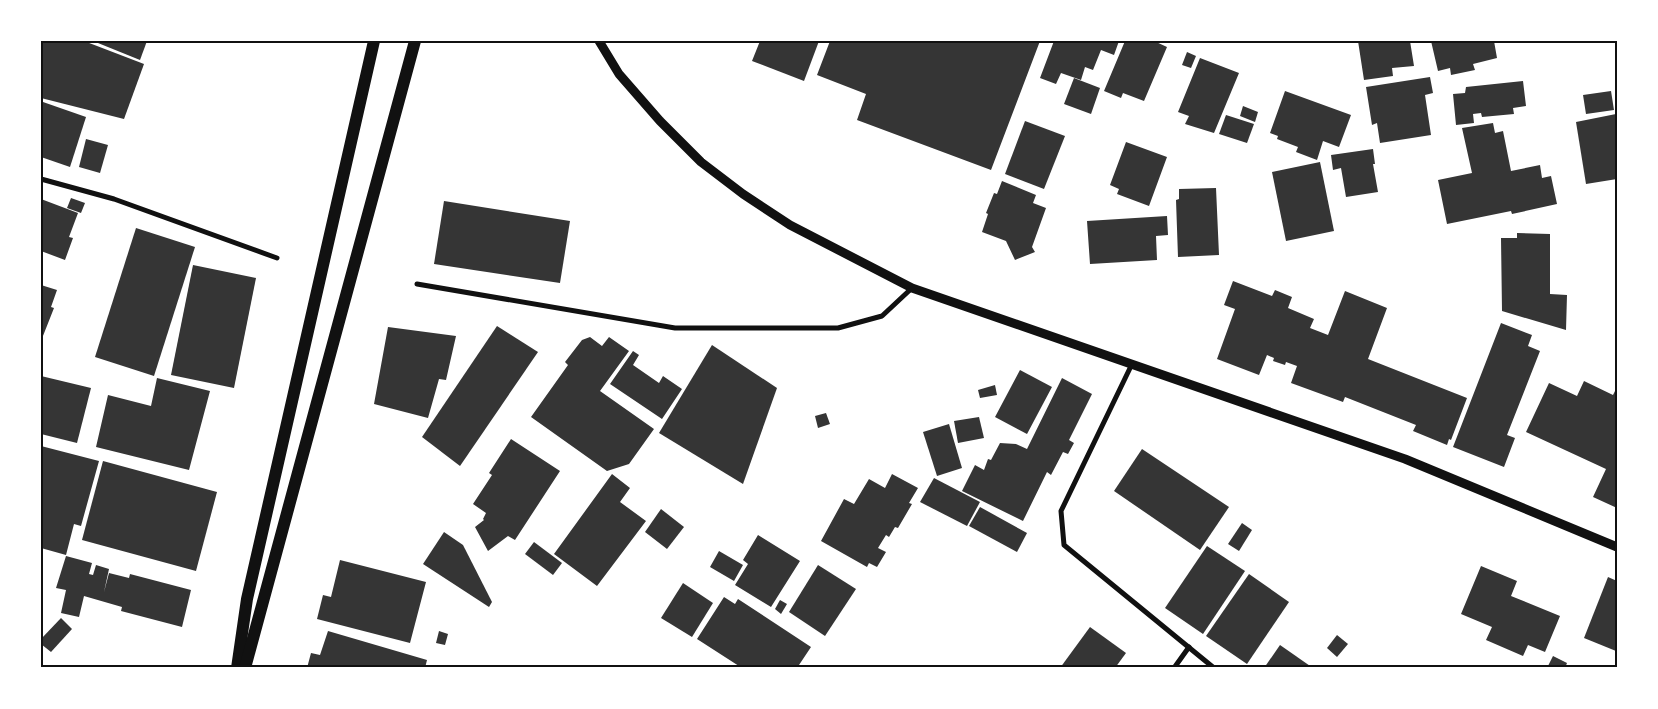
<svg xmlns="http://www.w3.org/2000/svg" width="1658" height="709" font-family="Signika,sans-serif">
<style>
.building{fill:#353535}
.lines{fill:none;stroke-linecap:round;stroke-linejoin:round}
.minor{stroke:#111;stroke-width:5}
.tertiary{stroke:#111;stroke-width:9}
.primary{stroke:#111;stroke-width:12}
.neatline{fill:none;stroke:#111;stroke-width:2}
</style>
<rect width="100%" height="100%" fill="#fff"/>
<g class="building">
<polygon points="41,41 84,41 144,64 124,119 41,98"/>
<polygon points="93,41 147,41 140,60"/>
<polygon points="760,41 819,41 804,81 752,61"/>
<polygon points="830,41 1040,41 991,170 857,120 866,94 817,75"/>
<polygon points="1054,41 1119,41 1114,55 1101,50 1093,70 1085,67 1081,80 1061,73 1056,84 1040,78"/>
<polygon points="1125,41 1154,41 1167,47 1144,101 1123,93 1121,98 1104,91"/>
<polygon points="1358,41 1410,41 1414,66 1392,68 1393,76 1364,80"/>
<polygon points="1431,41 1494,41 1497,58 1473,64 1475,70 1451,75 1450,68 1438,71"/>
<polygon points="1187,52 1196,56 1191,68 1182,65"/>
<polygon points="1200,58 1239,73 1214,133 1185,124 1189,116 1178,112"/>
<polygon points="1430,77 1433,93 1425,95 1431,135 1380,143 1377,123 1372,125 1366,87"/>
<polygon points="1074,78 1100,88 1091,114 1064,104"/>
<polygon points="1523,81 1526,106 1513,108 1514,114 1482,117 1481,113 1473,114 1474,123 1456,125 1453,94 1465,93 1466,87"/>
<polygon points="1285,91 1351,115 1339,147 1323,141 1317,160 1296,152 1298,147 1277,139 1278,136 1270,133"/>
<polygon points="1611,91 1614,110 1586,114 1583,95"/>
<polygon points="43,102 86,117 70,167 41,157 41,107"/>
<polygon points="1243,106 1258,112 1255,122 1240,116"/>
<polygon points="1616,114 1617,179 1586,184 1576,122"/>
<polygon points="1226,115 1254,124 1247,143 1219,134"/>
<polygon points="1025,121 1065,136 1044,189 1005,174"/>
<polygon points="1493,123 1495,133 1503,131 1511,171 1540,165 1542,178 1551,176 1557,204 1512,214 1511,211 1447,224 1438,180 1472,173 1462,128"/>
<polygon points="86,139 108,145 100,173 79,167"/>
<polygon points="1126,142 1167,157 1149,206 1117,194 1119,189 1110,185"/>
<polygon points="1373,149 1375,164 1373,164 1378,192 1346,197 1341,168 1333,170 1331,155"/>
<polygon points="1320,162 1334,231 1286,241 1272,172"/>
<polygon points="1002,181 1036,195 1033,203 1046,208 1032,247 1035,252 1015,260 1006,241 982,232 988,214 986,213 994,193 997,194"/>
<polygon points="1216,188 1219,255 1178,257 1176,200 1179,199 1179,189"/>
<polygon points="71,198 85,203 81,213 67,208"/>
<polygon points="41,199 78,213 69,237 73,238 65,260 41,251"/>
<polygon points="444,201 570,221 560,283 434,264"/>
<polygon points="1167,216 1168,235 1156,236 1157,260 1090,264 1087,221"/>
<polygon points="136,228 195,247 154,376 95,357"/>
<polygon points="1517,233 1550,234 1550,294 1567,295 1566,330 1502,311 1501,238 1517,238"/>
<polygon points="193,265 256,278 234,388 171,375"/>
<polygon points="1233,281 1272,296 1275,290 1292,297 1288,308 1314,319 1310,328 1328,335 1345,291 1387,308 1368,359 1467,398 1451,440 1449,439 1447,445 1413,431 1416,425 1345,397 1343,402 1291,383 1297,366 1286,362 1285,365 1273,361 1274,358 1267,355 1259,375 1217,359 1235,309 1224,305"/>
<polygon points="41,285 57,290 51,307 54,308 41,341"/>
<polygon points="1501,323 1532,335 1528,346 1540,351 1507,435 1515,438 1504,467 1453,447"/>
<polygon points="497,326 538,352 460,466 422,437"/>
<polygon points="388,327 456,336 446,380 439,379 428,418 374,404"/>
<polygon points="590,337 602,346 609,337 629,351 600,391 654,429 629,464 607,471 531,417 568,365 565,362 582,340"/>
<polygon points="712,345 777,388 743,484 659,433"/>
<polygon points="633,351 639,355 633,365 659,383 663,376 682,389 662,419 610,384"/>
<polygon points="1020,370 1052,387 1027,434 995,417"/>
<polygon points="41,376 91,388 77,443 41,434"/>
<polygon points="157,378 210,391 189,470 96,447 108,395 151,406"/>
<polygon points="1062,378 1092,394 1069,440 1074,443 1068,454 1063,452 1051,475 1047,472 1023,521 962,491 975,465 984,470 988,459 991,460 1000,443 1016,444 1027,449"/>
<polygon points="1584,381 1613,395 1617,387 1617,508 1593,497 1606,469 1526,432 1549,383 1577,396"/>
<polygon points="995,385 997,395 980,398 978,390"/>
<polygon points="826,413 830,424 818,428 815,416"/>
<polygon points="979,417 984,438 958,443 954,421"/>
<polygon points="949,424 962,468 937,476 923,432"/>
<polygon points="511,439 560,471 515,540 508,536 488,551 475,527 484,520 483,519 486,513 473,504 492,475 489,473"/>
<polygon points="41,446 99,461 81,526 74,524 66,555 41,548"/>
<polygon points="1142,449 1229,507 1200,550 1114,491"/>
<polygon points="103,461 217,492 196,571 82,540"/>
<polygon points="612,474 630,488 620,502 646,521 597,586 554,554"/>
<polygon points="892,474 918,488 909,503 912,504 898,528 895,527 889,537 886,535 878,548 886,552 877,567 869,563 867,567 821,541 844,499 854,504 869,479 885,488"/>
<polygon points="934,478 980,502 967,526 920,502"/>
<polygon points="980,507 1027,533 1017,552 969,526"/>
<polygon points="661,509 684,527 667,549 645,532"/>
<polygon points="1242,523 1252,530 1239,551 1228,544"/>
<polygon points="444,532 463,545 492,602 489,607 423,564"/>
<polygon points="758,535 800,561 771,607 735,585 748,564 743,560"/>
<polygon points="534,542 562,563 553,575 525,554"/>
<polygon points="1207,546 1245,571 1203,634 1165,608"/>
<polygon points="719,551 743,565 734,581 710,567"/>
<polygon points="66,556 92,563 89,574 93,575 96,565 109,569 104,592 109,573 129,578 130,574 191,590 182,627 121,611 122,607 84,596 79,617 61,613 66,590 56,588"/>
<polygon points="340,560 426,582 410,643 317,619 323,595 331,597"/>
<polygon points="818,565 856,589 825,636 789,612"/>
<polygon points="1481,566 1517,581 1511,596 1560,616 1545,652 1528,645 1523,656 1486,640 1492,627 1461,614"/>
<polygon points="1249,574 1289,602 1247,664 1206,636"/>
<polygon points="1608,577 1617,581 1616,651 1584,638"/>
<polygon points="683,583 713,603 692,637 661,618"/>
<polygon points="724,597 735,604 738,599 811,647 797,668 742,668 697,639"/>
<polygon points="780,600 787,604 781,614 775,609"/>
<polygon points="61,618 72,629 51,652 41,644 41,639"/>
<polygon points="1090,627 1126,653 1115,668 1060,668"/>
<polygon points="328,631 427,660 425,668 307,668 311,653 320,655"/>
<polygon points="439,631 448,634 445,645 436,643"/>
<polygon points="1337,635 1348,644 1337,657 1327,648"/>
<polygon points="1280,645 1313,668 1264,668"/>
<polygon points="1553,656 1567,663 1565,668 1547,668"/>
</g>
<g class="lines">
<g class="minor">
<polyline points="41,179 114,199 277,258"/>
<polyline points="417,284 675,328 838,328 882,316 912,288"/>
<polyline points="1132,364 1061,511 1064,545 1214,668"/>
<polyline points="1174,668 1189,647"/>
</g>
<polyline class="tertiary" points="599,41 619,74 660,121 701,162 743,194 790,225 912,288 1405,459 1617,547"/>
<g class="primary">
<polyline points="237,668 247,599 374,41"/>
<polyline points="245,668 415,41"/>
</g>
</g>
<rect width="1658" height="709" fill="none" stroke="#ffffff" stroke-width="85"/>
<rect x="42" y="42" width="1574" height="624" class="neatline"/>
</svg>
